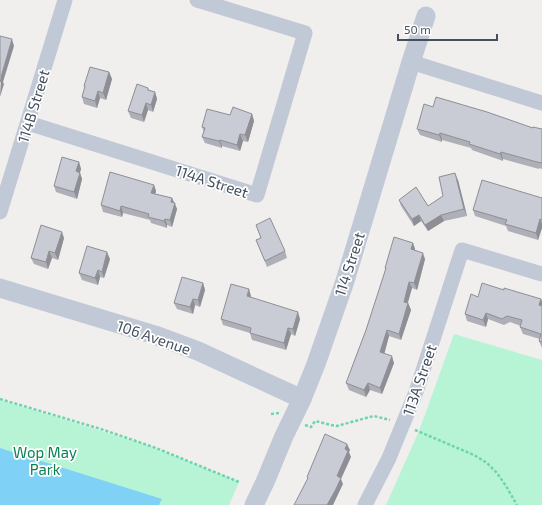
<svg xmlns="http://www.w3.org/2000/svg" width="542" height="505" font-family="'Exo 2',sans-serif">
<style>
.green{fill:#b7f4d5}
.water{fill:#7fd1f6}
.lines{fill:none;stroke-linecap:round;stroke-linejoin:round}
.path{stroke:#6bd6ac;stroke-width:2.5;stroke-dasharray:3 2;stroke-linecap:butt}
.minor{stroke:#c0c9d5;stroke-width:15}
.tertiary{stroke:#c0c9d5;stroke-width:19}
.wall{fill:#aeafb7}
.shaded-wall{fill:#8d8f95}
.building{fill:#caccd5;stroke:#8d8f95}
.labels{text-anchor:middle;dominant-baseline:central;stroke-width:3.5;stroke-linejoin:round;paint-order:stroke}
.street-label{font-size:15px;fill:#444f5e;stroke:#fff}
.park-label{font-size:15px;fill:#0c8254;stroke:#fff}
</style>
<rect width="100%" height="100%" fill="#f1eeee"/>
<g class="green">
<polygon points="454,334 542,360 542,505 386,505 419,431"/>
<polygon points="0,400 147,445 239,482 229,505 0,505"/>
</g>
<polygon class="water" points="0,448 162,499 159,505 0,505"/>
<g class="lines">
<g class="path">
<polyline points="0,399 104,430 156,448 239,482"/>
<polyline points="271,414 279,413"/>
<polyline points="305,425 311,427 315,421 331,425 337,426 366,418 374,416 390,420"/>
<polyline points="415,430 474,455 487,463 497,473 506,486 517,505"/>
</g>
<g class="minor">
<polyline points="411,62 542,103"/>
<polyline points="28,123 257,195 305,33 197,0"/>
<polyline points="0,212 65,0"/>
<polyline points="365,505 389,458 416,392 462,250 542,274"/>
</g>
<g class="tertiary">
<polyline points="0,288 155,335 198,351 302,399"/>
<polyline points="254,505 265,482 284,436 302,399 316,364 345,281 411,62 426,16"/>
</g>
</g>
<g class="wall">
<polygon points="109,72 112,79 106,100 100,98 97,108 84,104 82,97 85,88 84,86"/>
<polygon points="148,88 149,90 155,92 157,99 153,112 148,110 144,122 131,118 128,111"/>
<polygon points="433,107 533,128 542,129 542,169 539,168 539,169 503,159 503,161 472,150 471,148 442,140 442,142 420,135 417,129"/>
<polygon points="252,114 254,121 248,142 243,141 240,151 222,146 222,148 205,143 202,137 204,132 202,127 230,115"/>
<polygon points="79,162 81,169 80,173 82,179 77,199 56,192 54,186"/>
<polygon points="458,180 467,216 444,221 428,231 421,221 414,226 401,206 399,200 428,206 443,196"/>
<polygon points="154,185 156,191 155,194 172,198 174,203 175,203 177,209 172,227 167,225 167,228 151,223 150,220 123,213 122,217 103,212 101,205"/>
<polygon points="542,198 542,228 538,240 508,231 506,226 475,216 473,210"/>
<polygon points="256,225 285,251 287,258 267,267 256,240 261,238"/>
<polygon points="64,238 58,260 52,258 48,269 34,264 31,258"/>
<polygon points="413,243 415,249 415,250 425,259 417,290 412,288 408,303 411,310 401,340 389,336 384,353 394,363 382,394 370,390 366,397 349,390 346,383 366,330 386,269 385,268"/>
<polygon points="110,259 104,278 100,277 98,285 82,280 79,273"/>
<polygon points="203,283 205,290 200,307 195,305 193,314 177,309 174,303"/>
<polygon points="251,296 251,298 300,319 295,336 291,334 286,350 252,340 250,333 223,325 221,319"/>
<polygon points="478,297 542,301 542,348 539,341 540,339 523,334 520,327 521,326 510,322 504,325 488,319 486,327 467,321 465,314"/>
</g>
<g class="shaded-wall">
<polygon points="12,39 14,46 3,82 4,84 0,97 1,77"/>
<polygon points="109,72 112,79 106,100 103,93"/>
<polygon points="98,91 100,98 97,108 95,101"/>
<polygon points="155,92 157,99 153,112 151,105"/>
<polygon points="146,103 148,110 144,122 142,115"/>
<polygon points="252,114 254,121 248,142 245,135"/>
<polygon points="440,133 442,140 442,142 439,135"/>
<polygon points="240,134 243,141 240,151 237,145"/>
<polygon points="220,140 222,146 222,148 219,141"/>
<polygon points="501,152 503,159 503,161 500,154"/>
<polygon points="79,162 81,169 78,178 76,171"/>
<polygon points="80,173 82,179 77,199 74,192"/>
<polygon points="455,173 458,180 467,216 464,209"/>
<polygon points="154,185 156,191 154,199 151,193"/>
<polygon points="172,198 177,209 172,227 170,220 171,202"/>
<polygon points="121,206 123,213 122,217 120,211"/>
<polygon points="419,215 421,221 414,226 412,219"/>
<polygon points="441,215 444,221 428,231 425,225"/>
<polygon points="165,219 167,225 167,228 164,221"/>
<polygon points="540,219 542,224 542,228 538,240 536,233"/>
<polygon points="62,232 64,238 58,260 55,253"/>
<polygon points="413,243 415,249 414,256 411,249"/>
<polygon points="49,251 52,258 48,269 46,262"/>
<polygon points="107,252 110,259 104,278 102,272"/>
<polygon points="423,253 425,259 417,290 414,283"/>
<polygon points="98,270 100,277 98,285 95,278"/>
<polygon points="409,282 412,288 406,308 404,302"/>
<polygon points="203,283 205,290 200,307 198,300"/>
<polygon points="249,289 251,296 249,303 247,296"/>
<polygon points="193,299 195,305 193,314 190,307"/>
<polygon points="541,299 542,301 542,311 539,305"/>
<polygon points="408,303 411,310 401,340 399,334"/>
<polygon points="298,312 300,319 295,336 293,329"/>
<polygon points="486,313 488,319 486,327 483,320"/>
<polygon points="288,328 291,334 286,350 284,343"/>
<polygon points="387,330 389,336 383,359 380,352"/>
<polygon points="392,356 394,363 382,394 380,388"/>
<polygon points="368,383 370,390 366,397 364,390"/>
<polygon points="347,444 350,450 349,452 351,457 341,479 343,484 333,505 327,505 337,476 345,449"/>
</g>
<g class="building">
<polygon points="0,36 12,39 1,77 2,77 0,82"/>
<polygon points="90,67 109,72 103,93 98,91 95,101 82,97 85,86 84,86"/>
<polygon points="137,84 148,88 148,90 155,92 151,105 146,103 142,115 128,111"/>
<polygon points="436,97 487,112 533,128 533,127 542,129 542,163 537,162 501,152 500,154 469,144 470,142 440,133 439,135 417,129 424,104 433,107"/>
<polygon points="233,107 252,114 245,135 240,134 237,145 220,140 219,141 202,137 205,128 202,127 207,109 230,115"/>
<polygon points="62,157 79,162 76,171 80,173 74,192 54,186"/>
<polygon points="110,172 154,185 151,193 172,198 171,202 175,203 170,220 165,219 164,221 148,217 149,214 121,206 120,211 101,205"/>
<polygon points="455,173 464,209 441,215 425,225 419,215 412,219 399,200 416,187 428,206 443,196 439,177"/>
<polygon points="482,180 542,198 542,220 540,219 536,233 505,224 507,220 473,210"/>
<polygon points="270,218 285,251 265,261 256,240 261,238 256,225"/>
<polygon points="41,225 62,232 55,253 49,251 46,262 31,258"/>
<polygon points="394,237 413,243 411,249 423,253 414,283 409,282 404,302 408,303 399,334 387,330 380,352 392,356 380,388 368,383 364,390 346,383 366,330 386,268 385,268"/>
<polygon points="87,246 107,252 102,272 98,270 95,278 79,273"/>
<polygon points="182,277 203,283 198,300 193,299 190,307 174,303"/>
<polygon points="482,283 504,290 504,288 541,299 539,305 542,306 542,342 539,341 541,334 520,327 522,320 507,316 502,319 486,313 483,320 465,314 471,294 478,297"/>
<polygon points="231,284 249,289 247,296 298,312 293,329 288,328 284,343 250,333 251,328 221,319"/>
<polygon points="325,434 347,444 345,449 348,451 337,476 341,478 335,491 327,505 294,505 308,478 307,477"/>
</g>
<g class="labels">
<g class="street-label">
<text transform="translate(33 106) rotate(-73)">114B Street</text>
<text transform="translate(212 181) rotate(18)">114A Street</text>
<text transform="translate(349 264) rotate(-72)">114 Street</text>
<text transform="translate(154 337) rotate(19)">106 Avenue</text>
<text transform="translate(419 380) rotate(-71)">113A Street</text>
</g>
<g class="park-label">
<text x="45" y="452">Wop May<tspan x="45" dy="17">Park</tspan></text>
</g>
</g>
<path d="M398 34v6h99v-6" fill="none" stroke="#444f5e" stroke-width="2"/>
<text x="404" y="34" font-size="12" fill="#444f5e" stroke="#ffffff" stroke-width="3" paint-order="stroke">50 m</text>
</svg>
